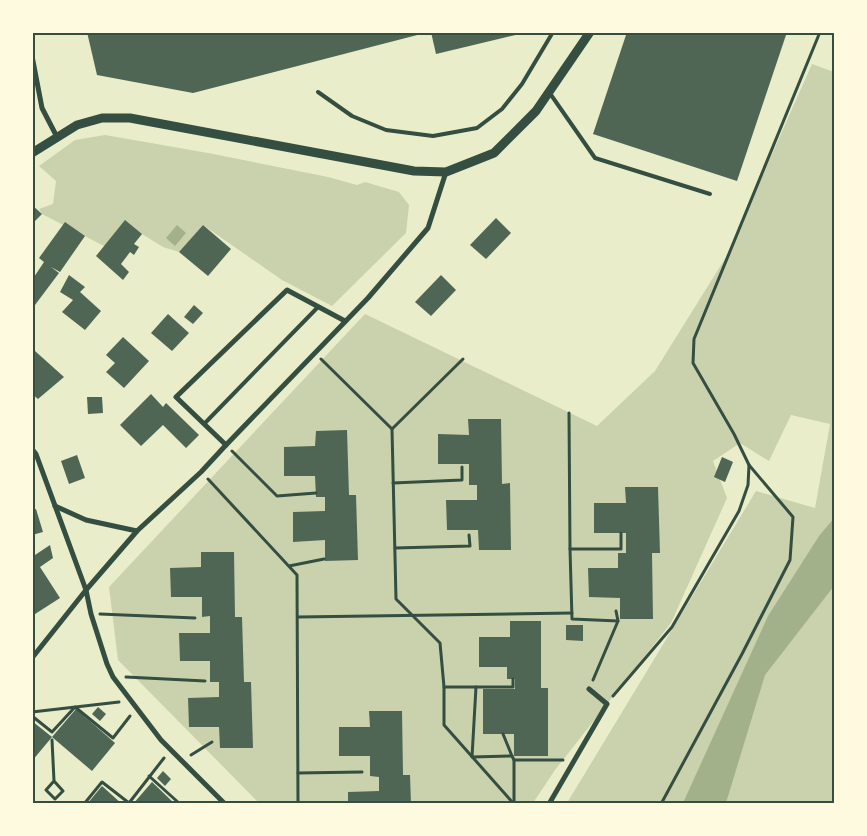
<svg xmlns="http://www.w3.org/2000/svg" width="867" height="836" font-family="Cabin,sans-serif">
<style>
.green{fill:#cad2ad}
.water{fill:#a3b18a}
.building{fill:#4f6655}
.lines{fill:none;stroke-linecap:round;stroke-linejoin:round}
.path{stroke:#344e41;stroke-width:3}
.service{stroke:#344e41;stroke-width:4}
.minor{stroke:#344e41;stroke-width:5}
.tertiary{stroke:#344e41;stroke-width:9}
.neatline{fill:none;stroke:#344e41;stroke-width:2}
</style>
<rect width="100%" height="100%" fill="#e9edc9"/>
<g class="green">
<polygon points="812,64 834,72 834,803 567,803 756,491 815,508 830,424 791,415 769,461 740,443 713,461 727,498 671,623 555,770 533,803 259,803 118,660 109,587 365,314 597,426 655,371 726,257"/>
<polygon points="105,135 208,153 328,177 357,185 365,182 399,192 409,205 406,233 332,306 282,280 203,225 179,252 163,247 142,234 104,246 42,214 39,209 53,204 56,181 39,166 75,140"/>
</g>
<g class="water">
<polygon points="177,225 186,233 175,246 166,238"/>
<polygon points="834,518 834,586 765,675 726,803 683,803 768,616 819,536"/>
</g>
<g class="building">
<polygon points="87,32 425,32 425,33 193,93 97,75"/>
<polygon points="431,32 524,32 524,33 436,54"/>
<polygon points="627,32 787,32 737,181 593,134"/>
<polygon points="32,205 42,214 32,224"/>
<polygon points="496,218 511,233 486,259 470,245"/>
<polygon points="125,220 142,234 134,244 139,247 134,255 130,252 121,264 129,272 123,280 96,256"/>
<polygon points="65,222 85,236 60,272 51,267 59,273 32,309 32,276 34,277 44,262 39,258"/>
<polygon points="203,225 231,249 208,276 179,252"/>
<polygon points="69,275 85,287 80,292 101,311 85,330 62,312 73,300 60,292"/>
<polygon points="441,275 456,290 431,316 415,302"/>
<polygon points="194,305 203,313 193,324 184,317"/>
<polygon points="168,314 189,333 172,351 151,333"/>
<polygon points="123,337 149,361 124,388 106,372 115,363 106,355"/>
<polygon points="35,351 64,377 38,399 32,394 32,353"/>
<polygon points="151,394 163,407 166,403 199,435 186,448 163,425 141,446 120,425"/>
<polygon points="87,397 102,397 103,413 88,414"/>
<polygon points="468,419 501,419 502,484 510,483 511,550 479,550 478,530 447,530 446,500 477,500 477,485 469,485 469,464 438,464 438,434 469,435"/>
<polygon points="347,430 349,495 356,495 358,560 325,561 325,540 293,542 293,512 325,511 325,497 316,497 315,476 284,476 284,447 315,446 316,431"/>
<polygon points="77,455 85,478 69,484 61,461"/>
<polygon points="722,457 733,462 725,482 714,477"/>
<polygon points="625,487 658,487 660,553 652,553 653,619 620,619 620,598 589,597 588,568 618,568 618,553 626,553 626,533 594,533 594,503 626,503"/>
<polygon points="36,509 43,532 32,535 32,510"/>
<polygon points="50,545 53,558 40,567 60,598 32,616 32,557"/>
<polygon points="201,552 234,552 235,617 242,617 244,682 251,682 253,748 220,748 219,727 189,727 188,698 219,697 219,682 210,682 210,661 180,661 179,633 210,633 210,616 202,617 202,597 171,597 170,568 201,567"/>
<polygon points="510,621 541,621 541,688 548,688 548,756 514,756 514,734 483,734 483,689 515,689 515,679 507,679 507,667 479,667 479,637 510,637"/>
<polygon points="566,625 583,625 583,641 566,640"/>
<polygon points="98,707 106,714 100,721 92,714"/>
<polygon points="76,709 115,743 92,771 52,737"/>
<polygon points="369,711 402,711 403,775 410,775 411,804 348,804 348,792 379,791 379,777 370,776 370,756 339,756 339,727 370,727"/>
<polygon points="32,721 52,737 32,761"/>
<polygon points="163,771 171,779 165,786 157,778"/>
<polygon points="152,782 175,804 133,804"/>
<polygon points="102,786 122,804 87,804"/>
</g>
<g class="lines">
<g class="path">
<polyline points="321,359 392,429 396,599 440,643 444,687 444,725 514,804"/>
<polyline points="569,413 570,549"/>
<polyline points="392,429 463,359"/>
<polyline points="232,451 277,496 316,493"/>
<polyline points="208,479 297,575 298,804"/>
<polyline points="393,483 462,480 462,467"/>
<polyline points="395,548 470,546 469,535"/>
<polyline points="289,566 324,559"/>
<polyline points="100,614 195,618"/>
<polyline points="298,617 572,613"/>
<polyline points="618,621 572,619 570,549 621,549 621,533"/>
<polyline points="126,677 205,681"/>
<polyline points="593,680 618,621 616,611"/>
<polyline points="444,687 513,687 513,679"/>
<polyline points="476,687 472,757 512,756 503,734"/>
<polyline points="613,696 672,627 739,511 748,485 749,465 734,434 693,363 694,339 820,32"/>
<polyline points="32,712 119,702"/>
<polyline points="32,716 52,732 75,707 113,738 130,716"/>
<polyline points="52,740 54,781 46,790 55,799 63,791 54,781"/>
<polyline points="191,755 212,742"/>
<polyline points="512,756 514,760 514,804"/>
<polyline points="514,760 563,760"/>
<polyline points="298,773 362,772"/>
<polyline points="149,776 180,804"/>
<polyline points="84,804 102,782 129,803 164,758"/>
<polyline points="661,804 742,654 790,560 793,517 749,465"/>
</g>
<g class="service">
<polyline points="318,92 352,116 386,130 433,136 477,128 502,109 522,84 553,32"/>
<polyline points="549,92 595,158 710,194"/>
<polyline points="205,423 318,307"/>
</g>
<g class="minor">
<polyline points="32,56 42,108 57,137"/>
<polyline points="226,445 176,397 287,290 345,321"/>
<polyline points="32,449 36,454 86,590 91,614 107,664 113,677 161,740 225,804"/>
<polyline points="55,506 86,520 137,531"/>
<polyline points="32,658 86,590 137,531 201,472 226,445 368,298 428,228 446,172"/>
<polyline points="549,804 607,704 589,689"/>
</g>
<polyline class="tertiary" points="32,153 77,125 102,118 130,118 414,171 446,172 494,153 536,111 590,32"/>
</g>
<rect width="867" height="836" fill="none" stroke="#fefae0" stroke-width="68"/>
<rect x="34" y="34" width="799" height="768" class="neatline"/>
</svg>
